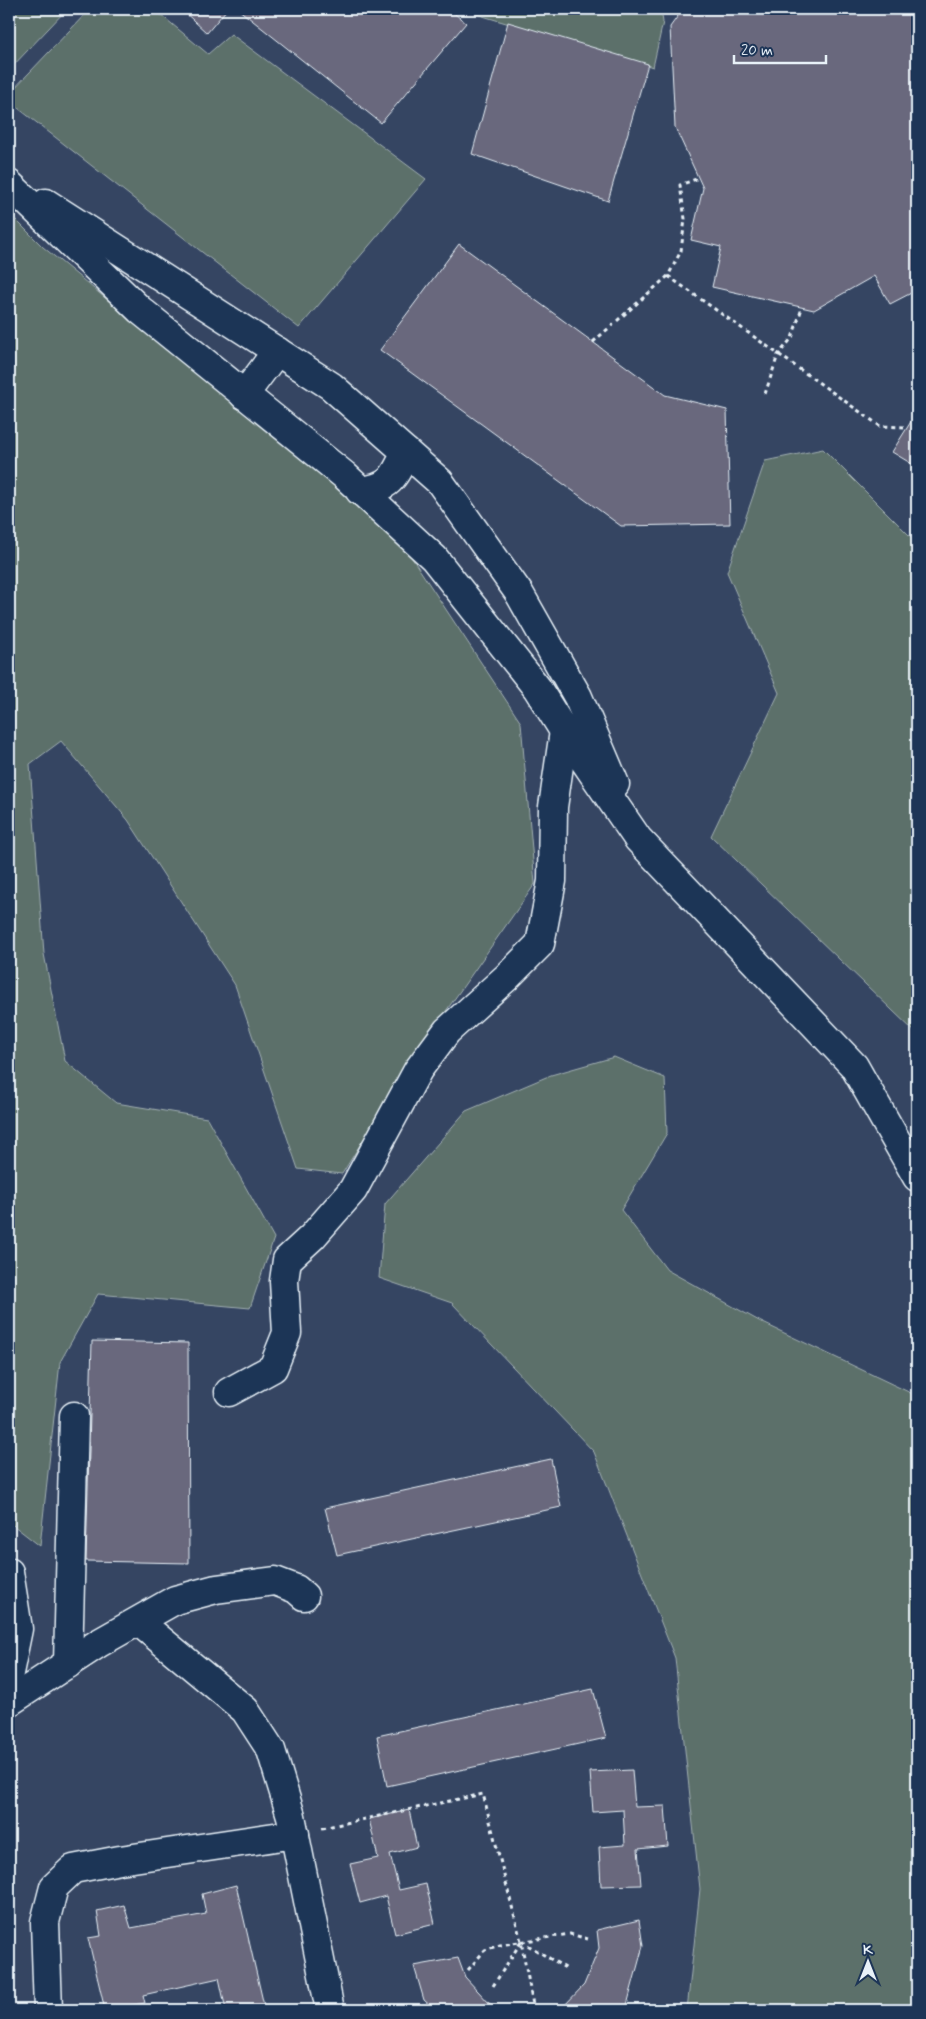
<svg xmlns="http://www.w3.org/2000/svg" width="926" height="2019" font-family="Mynerve,sans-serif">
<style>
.built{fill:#344462}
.green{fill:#5b6f6b;stroke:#a2b0b2}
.building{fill:#69687d;stroke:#e8f1f8}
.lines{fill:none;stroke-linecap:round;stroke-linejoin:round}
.minor-casing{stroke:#e8f1f8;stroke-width:31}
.path{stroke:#e8f1f8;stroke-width:3;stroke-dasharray:4 4;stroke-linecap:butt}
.minor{stroke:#1d3557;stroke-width:28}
</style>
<rect width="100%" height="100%" fill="#1d3557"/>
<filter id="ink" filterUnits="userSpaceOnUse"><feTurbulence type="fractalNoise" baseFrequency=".02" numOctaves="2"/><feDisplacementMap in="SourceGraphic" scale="10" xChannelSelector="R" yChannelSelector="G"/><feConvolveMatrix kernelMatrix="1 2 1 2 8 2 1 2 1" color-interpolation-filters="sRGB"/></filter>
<g filter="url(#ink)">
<rect class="built" x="9" y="9" width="908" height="2001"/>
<g class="green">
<polygon points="9,9 67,9 9,70"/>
<polygon points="90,9 154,9 208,54 231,34 426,179 299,328 9,101 9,94"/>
<polygon points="470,9 661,9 663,22 653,67 476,14"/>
<polygon points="9,213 43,247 400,540 521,723 535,884 418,1051 342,1174 298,1169 235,985 128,820 61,741 30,764 44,954 65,1061 116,1103 207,1118 274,1238 250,1308 98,1294 60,1362 40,1546 9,1522"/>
<polygon points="823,449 917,543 917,1034 711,836 779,693 727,572 765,461"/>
<polygon points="614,1057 665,1078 667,1133 621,1210 667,1270 761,1322 917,1396 917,2010 687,2010 700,1889 675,1658 594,1452 452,1303 379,1278 385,1204 466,1111 551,1075"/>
</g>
<g class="building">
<polygon points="181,9 227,9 207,33"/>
<polygon points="238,9 449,9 466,23 381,123"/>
<polygon points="683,9 917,9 917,290 890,304 874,276 814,310 712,287 721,247 691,240 703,188 675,127 670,27"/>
<polygon points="508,22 648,64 608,201 472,154"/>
<polygon points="459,244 665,395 727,410 730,524 621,526 380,350"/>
<polygon points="917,412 917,467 892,452"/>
<polygon points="92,1341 188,1343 189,1563 86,1561"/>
<polygon points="551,1459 561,1507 337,1555 325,1508"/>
<polygon points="593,1689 606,1738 387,1786 377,1736"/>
<polygon points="632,1770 635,1807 665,1806 668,1846 638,1849 641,1885 601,1886 599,1847 625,1845 623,1810 593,1812 590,1772"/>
<polygon points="409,1810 417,1847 390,1854 399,1890 426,1884 435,1924 395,1934 386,1896 360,1903 350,1864 378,1858 369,1819"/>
<polygon points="236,1885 265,2010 226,2010 219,1978 143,1995 145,2003 105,2010 88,1938 101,1936 97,1911 124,1905 131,1928 206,1914 202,1894"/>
<polygon points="639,1920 643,1946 627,2005 621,2010 552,2010 562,2008 584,1985 599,1948 597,1930"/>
<polygon points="458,1958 465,1977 490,2004 507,2010 435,2010 424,2000 414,1966"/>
</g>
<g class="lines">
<defs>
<g id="minor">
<polyline points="9,184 140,310 344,475 434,558 537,688 564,731 638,839 854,1066 917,1177"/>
<polyline points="46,203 331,386 440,482 519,593 578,697 615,784"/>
<polyline points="244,395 277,351"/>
<path d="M 360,491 C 390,488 394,478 406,452"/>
<polyline points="229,1392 273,1368 287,1333 284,1281 287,1260 312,1237 353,1190 418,1070 447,1031 507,977 540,944 552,881 553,807 564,731"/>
<polyline points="9,1572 18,1629 9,1673"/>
<polyline points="139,1622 245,1710 271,1750 291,1816 330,2010"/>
<polyline points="68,1664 74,1416"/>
<polyline points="9,1702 99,1643 175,1600 216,1589 275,1581 296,1589 304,1596"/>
<polyline points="48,2010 45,1922 54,1887 73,1869 120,1860 295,1834"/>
</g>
</defs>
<use href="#minor" class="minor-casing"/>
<g class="path">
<polyline points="668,276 880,426 904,427"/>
<polyline points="593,342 668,276 681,251 685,219 680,185 699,178"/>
<polyline points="765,394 778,355 792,338 802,308"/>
<polyline points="322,1828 483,1794 521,1941 534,2010"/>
<polyline points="521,1941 567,1969"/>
<polyline points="468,1970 485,1950 500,1945 570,1934 588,1939"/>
<polyline points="493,1986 521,1942"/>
</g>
<use href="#minor" class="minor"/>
</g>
</g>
<rect width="926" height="2019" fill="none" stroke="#1d3557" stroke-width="30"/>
<rect x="15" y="15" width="896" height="1989" fill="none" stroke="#e8f1f8" stroke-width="2" filter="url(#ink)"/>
<g transform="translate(868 1962)" stroke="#1d3557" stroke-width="4" paint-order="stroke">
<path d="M0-4L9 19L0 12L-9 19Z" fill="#e8f1f8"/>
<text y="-8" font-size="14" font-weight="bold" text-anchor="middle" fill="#e8f1f8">K</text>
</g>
<path d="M734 55v8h92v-8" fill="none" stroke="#e8f1f8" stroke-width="2.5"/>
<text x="741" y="55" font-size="15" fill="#e8f1f8" stroke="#1d3557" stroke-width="4" paint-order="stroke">20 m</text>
</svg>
